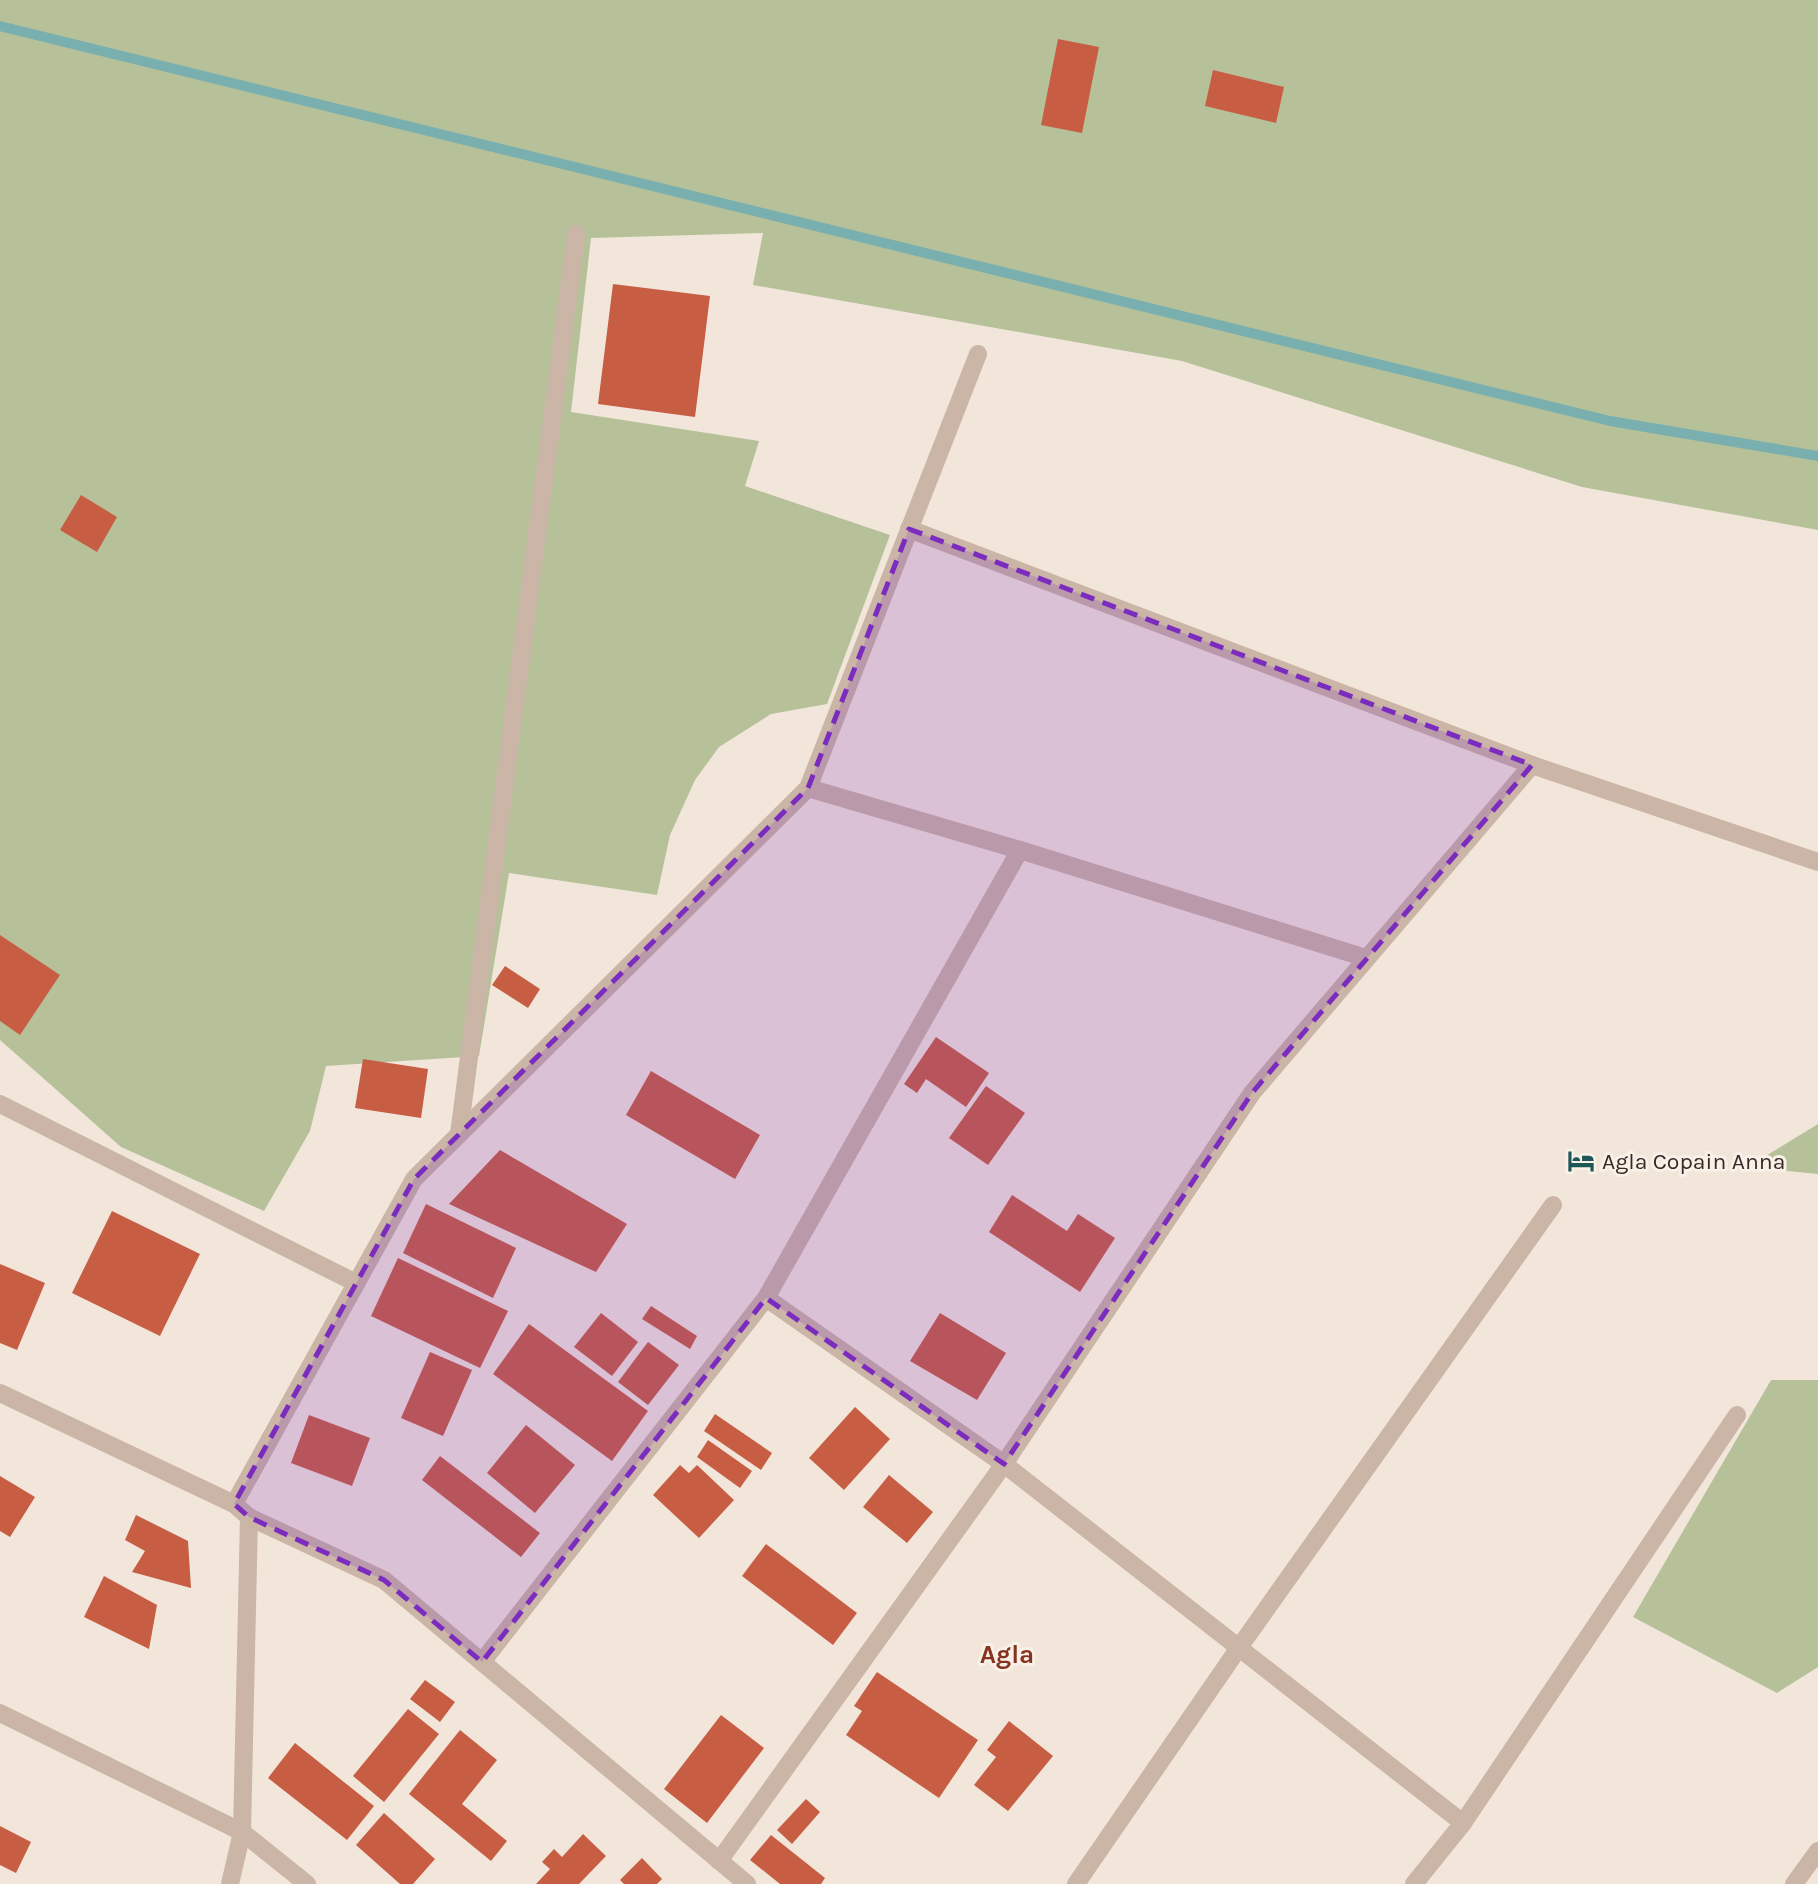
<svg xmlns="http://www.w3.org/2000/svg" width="1818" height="1884" font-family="Karla,sans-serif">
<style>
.green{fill:#b6c19a}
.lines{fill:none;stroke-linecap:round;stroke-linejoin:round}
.stream{stroke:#79afaf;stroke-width:10}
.building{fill:#c75e44}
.minor{stroke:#cab5a6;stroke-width:18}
.marked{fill:#7b2cbf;fill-opacity:0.2;stroke:#7b2cbf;stroke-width:5;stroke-dasharray:14 9;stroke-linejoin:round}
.labels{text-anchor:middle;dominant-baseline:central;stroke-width:6;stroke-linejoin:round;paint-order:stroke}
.poi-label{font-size:23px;fill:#362b27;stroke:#f9f0e7;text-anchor:start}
.quarter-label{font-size:26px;font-weight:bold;fill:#863420;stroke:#f9f0e7}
</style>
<rect width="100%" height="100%" fill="#f2e6db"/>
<g class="green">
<polygon points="0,0 1818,0 1818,530 1582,487 1182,361 753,285 763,233 591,238 571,412 759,441 745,486 890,535 827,704 771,714 719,747 695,780 670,835 657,895 509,873 479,1056 326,1066 310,1131 264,1211 121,1147 0,1040"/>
<polygon points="1818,1124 1818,1174 1748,1167"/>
<polygon points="1771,1380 1818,1380 1818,1667 1777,1693 1633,1617"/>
</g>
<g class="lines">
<polyline class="stream" points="0,26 1610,421 1818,456"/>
</g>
<g class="building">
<polygon points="1058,39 1099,47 1082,133 1041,125"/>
<polygon points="1213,70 1284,87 1276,123 1205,106"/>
<polygon points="613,284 710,296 695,417 598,404"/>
<polygon points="81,495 117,517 97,552 60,530"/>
<polygon points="0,935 60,975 20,1035 0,1021"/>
<polygon points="505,966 540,989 528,1008 492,985"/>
<polygon points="936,1037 989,1073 966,1107 926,1079 917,1093 904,1084"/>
<polygon points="363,1059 428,1069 421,1118 355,1108"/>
<polygon points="651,1071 760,1135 735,1179 626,1115"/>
<polygon points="986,1086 1025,1113 988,1165 949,1138"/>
<polygon points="500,1150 627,1224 596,1272 449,1204"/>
<polygon points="1012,1195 1067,1231 1078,1214 1115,1238 1080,1292 989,1232"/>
<polygon points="426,1204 516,1248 493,1298 403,1253"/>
<polygon points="112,1211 200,1254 160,1336 72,1293"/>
<polygon points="398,1258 508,1311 480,1368 371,1316"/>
<polygon points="0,1264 45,1283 17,1350 0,1343"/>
<polygon points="651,1306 697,1336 690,1349 642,1319"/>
<polygon points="601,1313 638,1342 612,1376 574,1347"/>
<polygon points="940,1313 1006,1353 977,1400 910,1361"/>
<polygon points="529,1324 648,1411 612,1461 493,1374"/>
<polygon points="648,1342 679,1365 648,1405 618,1382"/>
<polygon points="430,1352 472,1370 443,1436 401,1418"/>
<polygon points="855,1407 890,1439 844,1490 809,1458"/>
<polygon points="715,1414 772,1453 761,1470 704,1431"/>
<polygon points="309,1415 370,1438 352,1486 291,1463"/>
<polygon points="526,1425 575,1465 535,1513 487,1473"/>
<polygon points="708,1440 752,1471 740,1488 697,1457"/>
<polygon points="440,1456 540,1533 521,1557 422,1480"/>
<polygon points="680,1465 689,1473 697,1465 734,1500 699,1538 653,1495"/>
<polygon points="889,1475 933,1512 907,1543 863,1507"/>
<polygon points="0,1476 35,1497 10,1537 0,1531"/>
<polygon points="136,1515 188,1541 191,1588 132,1572 145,1551 125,1540"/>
<polygon points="766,1544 857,1613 833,1645 742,1576"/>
<polygon points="104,1576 157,1605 149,1649 84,1617"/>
<polygon points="877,1672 978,1740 939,1798 846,1735 862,1711 854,1706"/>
<polygon points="425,1680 455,1702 440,1722 410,1699"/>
<polygon points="408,1709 439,1734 384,1802 353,1776"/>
<polygon points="721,1715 764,1748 707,1823 664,1789"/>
<polygon points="1009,1721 1053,1756 1008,1811 974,1785 996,1757 987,1750"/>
<polygon points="460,1730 497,1760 462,1804 507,1841 491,1861 409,1794"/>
<polygon points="295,1743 374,1806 347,1840 268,1778"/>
<polygon points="806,1799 820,1812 792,1844 777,1830"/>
<polygon points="384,1813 435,1859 413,1884 400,1884 356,1845"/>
<polygon points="0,1826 31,1842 16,1873 0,1865"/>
<polygon points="583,1834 606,1856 579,1884 536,1884 550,1869 542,1862 554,1849 562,1857"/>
<polygon points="771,1835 825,1878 821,1884 780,1884 750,1860"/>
<polygon points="642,1858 662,1879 657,1884 624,1884 620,1880"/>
</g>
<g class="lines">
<g class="minor">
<polyline points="909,529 1532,765 1818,862"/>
<polyline points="808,788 1020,850 1366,958"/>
<polyline points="0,1104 356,1283"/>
<polyline points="459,1134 576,234"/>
<polyline points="766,1298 1004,1464 1463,1823"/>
<polyline points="0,1393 234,1504 249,1517 384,1580 747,1884"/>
<polyline points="234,1504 414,1179 808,788 978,354"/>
<polyline points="482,1662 766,1298 1020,850"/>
<polyline points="0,1713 242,1832 307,1884"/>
<polyline points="719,1861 1004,1464 1252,1093 1532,765"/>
<polyline points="230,1884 242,1832 249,1517"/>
<polyline points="1076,1884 1238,1649 1553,1205"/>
<polyline points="1414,1884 1463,1823 1737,1415"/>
<polyline points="1794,1884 1818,1851"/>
</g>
</g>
<path class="marked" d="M 909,529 L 1532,765 L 1252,1093 L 1004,1464 L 766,1298 L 482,1662 L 384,1580 L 249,1517 L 234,1504 L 414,1179 L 808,788 Z"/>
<defs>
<symbol id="hotel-bare" viewBox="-9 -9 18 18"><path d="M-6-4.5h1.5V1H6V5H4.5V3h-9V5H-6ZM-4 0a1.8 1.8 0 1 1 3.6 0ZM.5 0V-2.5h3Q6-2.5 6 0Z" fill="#1d5758" stroke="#f9f0e7" stroke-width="2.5" paint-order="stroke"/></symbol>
</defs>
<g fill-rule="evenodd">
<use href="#hotel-bare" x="1562" y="1142" width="38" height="38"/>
</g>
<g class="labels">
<g class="poi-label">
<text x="1602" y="1161">Agla Copain Anna</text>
</g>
<g class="quarter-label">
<text x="1007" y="1654">Agla</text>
</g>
</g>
</svg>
